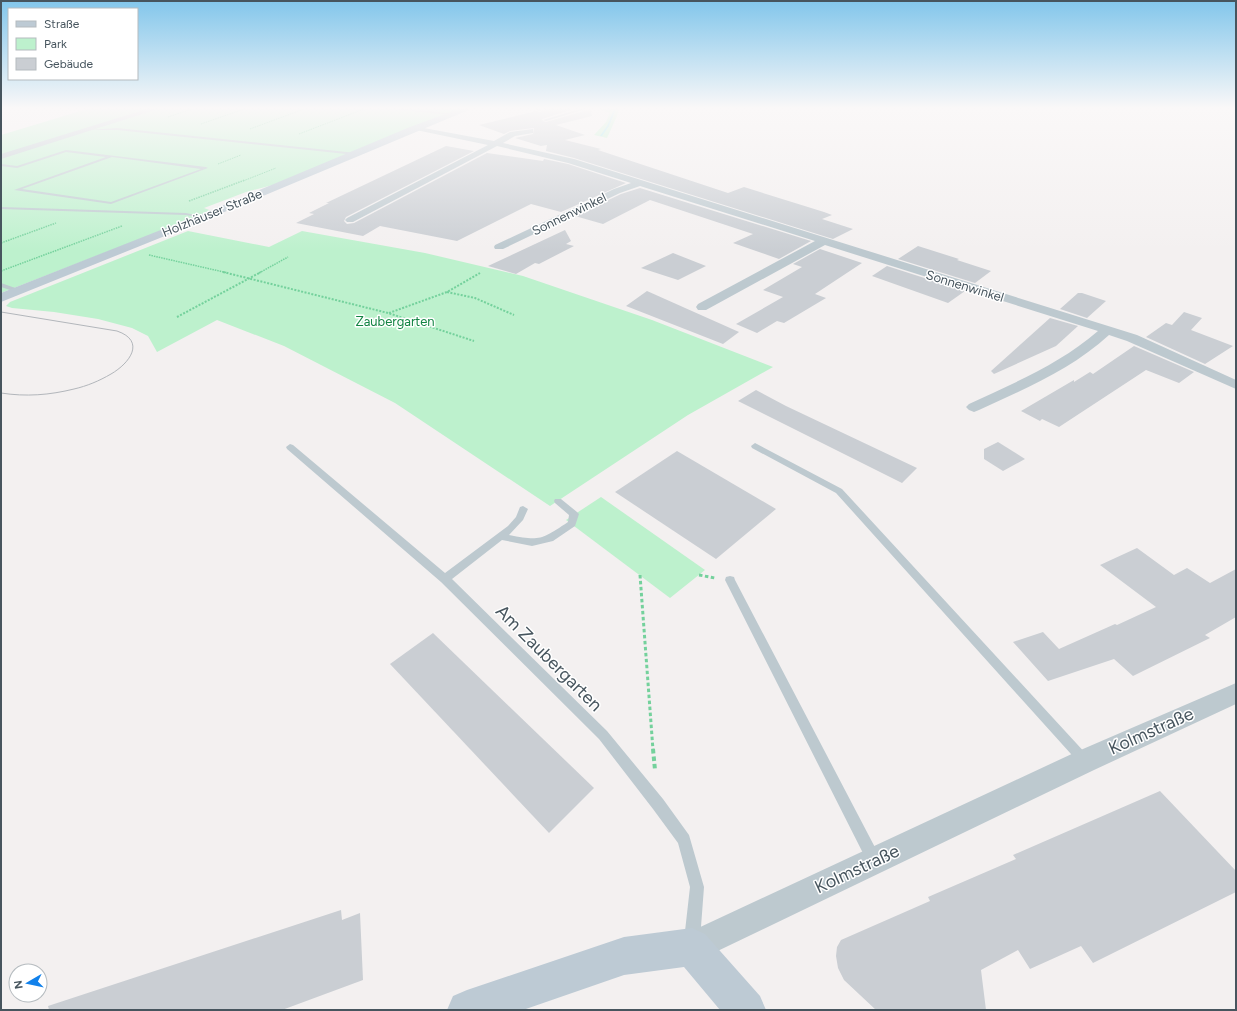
<svg xmlns="http://www.w3.org/2000/svg" width="1237" height="1011" font-family="Figtree,sans-serif">
<style>
.green{fill:#bdf1cd}
.lines{fill:none;stroke-linecap:round;stroke-linejoin:round}
.stream{fill:#89e2f0;fill-rule:evenodd}
.building{fill:#caced3}
.path-far4{stroke:#74d19c;stroke-width:1;stroke-dasharray:1.5 1;stroke-linecap:butt}
.path-far3{stroke:#74d19c;stroke-width:1.5;stroke-dasharray:1.5 1;stroke-linecap:butt}
.path-far2{stroke:#74d19c;stroke-width:2;stroke-dasharray:2 1.5;stroke-linecap:butt}
.path-far1{stroke:#74d19c;stroke-width:3;stroke-dasharray:3.5 2.5;stroke-linecap:butt}
.path{stroke:#74d19c;stroke-width:4;stroke-dasharray:4.5 3;stroke-linecap:butt}
.service{fill:#bdc9cf;fill-rule:evenodd}
.minor{fill:#bdc9cf;fill-rule:evenodd}
.secondary{fill:#bdcad4;fill-rule:evenodd}
.tram{stroke:#b2b6bb;stroke-width:1}
.labels{text-anchor:middle;dominant-baseline:central;stroke-width:3;stroke-linejoin:round;paint-order:stroke}
.far-street-label{font-size:13px;fill:#47555e;stroke:#fff}
.far-park-label{font-size:13px;fill:#138443;stroke:#fff}
.near-street-label{font-size:18px;fill:#47555e;stroke:#fff}
</style>
<rect width="100%" height="100%" fill="#f3f0f0"/>
<g class="green">
<polygon points="87,109 461,109 280,183 246,192 204,208 212,211 1,293 1,135"/>
<polygon points="599,109 619,109 617,116 607,138 594,135 606,122 610,113"/>
<polygon points="188,231 269,247 302,231 425,253 523,276 652,320 773,367 688,415 550,506 395,403 284,346 217,320 157,352 148,336 132,328 98,319 54,312 12,308 6,306 10,302"/>
<polygon points="601,497 705,570 670,598 566,520"/>
</g>
<g class="lines">
<polygon class="stream" points="614,109 616,109 609,126 602,136 600,136 607,126"/>
</g>
<g class="building">
<polygon points="546,109 574,109 542,119 543,121 546,122 591,109 592,116 556,125 585,135 565,140 601,149 598,150 728,193 744,187 824,212 832,215 822,219 853,229 833,239 574,158 546,151 547,145 541,146 515,138 533,134 534,128 510,131 504,134 479,125 536,111 540,112"/>
<polygon points="446,146 474,151 346,217 344,221 347,224 354,223 487,153 543,161 544,159 568,164 626,183 561,212 531,204 457,241 380,226 363,236 296,223 314,214 309,213 329,203 326,203"/>
<polygon points="640,188 811,241 779,259 733,243 753,234 650,200 603,224 575,216 621,194"/>
<polygon points="565,230 571,241 566,244 574,246 539,264 535,263 516,274 488,266"/>
<polygon points="918,246 959,259 957,260 991,271 975,283 898,259"/>
<polygon points="820,249 862,263 815,294 826,298 784,323 777,321 757,333 736,324 783,297 763,290 802,267 793,264"/>
<polygon points="673,253 706,266 678,280 641,268"/>
<polygon points="887,266 965,291 948,303 872,276"/>
<polygon points="647,291 739,332 723,344 626,306"/>
<polygon points="1078,293 1082,293 1106,301 1087,318 1060,309"/>
<polygon points="1184,312 1202,318 1191,330 1233,346 1205,364 1146,337 1166,323 1172,325"/>
<polygon points="1050,318 1078,326 1056,346 994,374 991,371"/>
<polygon points="1134,346 1194,372 1179,383 1146,370 1059,427 1042,419 1040,421 1021,411 1074,380 1074,382 1090,372 1093,374"/>
<polygon points="756,390 786,406 917,468 902,483 738,401"/>
<polygon points="998,442 1025,459 1003,471 984,459 984,449"/>
<polygon points="677,451 776,509 716,559 615,492"/>
<polygon points="1137,548 1174,575 1187,568 1210,583 1236,569 1236,617 1205,635 1210,638 1133,676 1114,659 1048,681 1013,642 1043,632 1059,649 1115,624 1117,625 1156,607 1100,565"/>
<polygon points="433,633 594,788 549,833 390,664"/>
<polygon points="1160,791 1236,871 1236,892 1093,963 1081,946 1030,969 1018,950 981,970 986,1010 876,1010 844,980 838,968 836,956 837,947 841,940 930,901 928,897 1016,859 1013,855"/>
<polygon points="341,910 342,920 360,913 363,980 282,1010 49,1010 48,1006"/>
</g>
<g class="lines">
<g class="path-far4">
<polyline points="168,117 192,109"/>
<polyline points="201,124 244,109"/>
<polyline points="250,129 304,109"/>
<polyline points="299,134 364,109"/>
<polyline points="218,164 241,155"/>
<polyline points="243,181 276,168"/>
</g>
<g class="path-far3">
<polyline points="189,201 245,180"/>
<polyline points="1,243 56,223"/>
<polyline points="149,255 228,273"/>
<polyline points="1,271 122,226"/>
<polyline points="259,273 288,257"/>
</g>
<g class="path-far2">
<polyline points="223,272 388,313 474,341"/>
<polyline points="447,292 475,298 514,315"/>
<polyline points="389,313 447,292 480,273"/>
<polyline points="177,317 261,272"/>
</g>
<g class="path-far1">
<polyline points="640,575 653,750"/>
<polyline points="699,575 715,578"/>
</g>
<polyline class="path" points="653,749 655,770"/>
<g class="service">
<polygon points="392,109 408,109 454,114 452,115"/>
<polygon points="535,109 540,109 541,110 539,111"/>
<polygon points="580,109 586,109 546,121 543,120"/>
<polygon points="117,128 356,153 358,154 356,155 117,130 88,130"/>
<path d="M 66,150 L 206,167 L 208,168 L 111,204 L 14,190 L 106,157 L 66,152 L 17,168 L 1,166 L 1,164 L 17,166 ZM 112,157 L 201,169 L 111,202 L 22,189 Z"/>
<polygon points="1,207 186,213 204,217 202,218 186,215 1,209"/>
<polygon points="1,283 21,290 22,291 19,293 1,287"/>
<polygon points="755,443 842,489 1088,756 1090,760 1088,764 1084,766 1080,764 836,493 752,448 751,446"/>
<path d="M 290,444 L 293,445 L 445,573 L 508,526 L 516,517 L 520,507 L 523,506 L 528,509 L 523,520 L 509,535 C 540,541 541,540 568,522 L 569,515 L 555,503 L 554,501 L 555,499 L 561,499 L 577,512 L 579,514 L 575,526 L 553,541 L 532,546 L 502,540 L 452,579 L 607,731 L 663,799 L 689,835 L 704,887 L 700,940 L 697,945 L 692,948 L 687,945 L 684,940 L 690,887 L 678,843 L 653,809 L 599,739 L 441,582 L 287,449 L 286,447 Z"/>
<polygon points="730,576 734,577 735,580 879,855 881,860 879,865 874,867 869,865 725,580 726,577"/>
</g>
<g class="minor">
<polygon points="147,109 158,109 1,159 1,154"/>
<path d="M 413,126 L 494,141 L 510,132 L 533,129 L 533,133 L 515,136 L 503,143 L 574,159 L 1137,335 L 1236,380 L 1236,389 L 1127,341 L 1109,335 C 1072,369 1025,389 979,410 L 974,412 L 969,410 L 966,407 L 969,404 C 1014,383 1060,364 1098,331 L 825,245 L 706,310 L 698,310 L 696,307 L 698,304 L 815,241 L 640,186 L 620,193 L 503,249 L 495,249 L 494,247 L 495,245 L 614,189 L 631,183 L 568,163 L 497,146 L 353,222 L 347,222 L 345,220 L 347,218 L 488,145 L 416,130 L 413,130 Z"/>
<polygon points="1236,683 1236,704 1094,770 703,958 692,962 681,958 677,947 681,936 1076,752"/>
</g>
<g class="secondary">
<polygon points="459,109 471,109 222,213 1,302 1,293 214,209 410,127"/>
<polygon points="692,928 705,934 760,996 766,1010 720,1010 684,967 624,975 523,1010 447,1010 453,996 467,990 624,937"/>
</g>
<path class="tram" d="M 1,312 L 117,331 C 146,341 130,363 111,374 C 99,381 87,386 74,389 C 50,395 26,397 1,393"/>
</g>
<linearGradient id="sky" x2="0" y2="1"><stop stop-color="#82c6eb"/><stop offset="0.43" stop-color="#faf8f8"/><stop offset="1" stop-color="#faf8f8" stop-opacity="0"/></linearGradient>
<rect width="1237" height="251" fill="url(#sky)"/>
<g class="labels">
<g class="far-street-label">
<text transform="translate(212 213) rotate(-22)">Holzhäuser Straße</text>
<text transform="translate(569 214) rotate(-26)">Sonnenwinkel</text>
<text transform="translate(965 286) rotate(17)">Sonnenwinkel</text>
</g>
<g class="far-park-label">
<text x="395" y="321">Zaubergarten</text>
</g>
<g class="near-street-label">
<text transform="translate(549 658) rotate(45)">Am Zaubergarten</text>
<text transform="translate(1151 731) rotate(-24)">Kolmstraße</text>
<text transform="translate(857 869) rotate(-25)">Kolmstraße</text>
</g>
</g>
<rect width="1237" height="1011" fill="none" stroke="#47555e" stroke-width="4"/>
<rect x="8" y="8" width="130" height="72" fill="#ffffff" stroke="#b5bbbf"/>
<rect x="16" y="21" width="20" height="6" fill="#bdcad4" stroke="#b5bbbf"/>
<text x="44" y="28" font-size="12" fill="#47555e">Straße</text>
<rect x="16" y="38" width="20" height="12" fill="#bdf1cd" stroke="#b5bbbf"/>
<text x="44" y="48" font-size="12" fill="#47555e">Park</text>
<rect x="16" y="58" width="20" height="12" fill="#caced3" stroke="#b5bbbf"/>
<text x="44" y="68" font-size="12" fill="#47555e">Gebäude</text>
<g transform="translate(28 983) rotate(261)"><circle r="19" fill="#ffffff" stroke="#b5bbbf"/>
<path d="M0-3L7 15L0 10L-7 15Z" fill="#1181eb"/>
<text y="-6" font-size="11" font-weight="bold" text-anchor="middle" fill="#47555e">N</text>
</g>
</svg>
